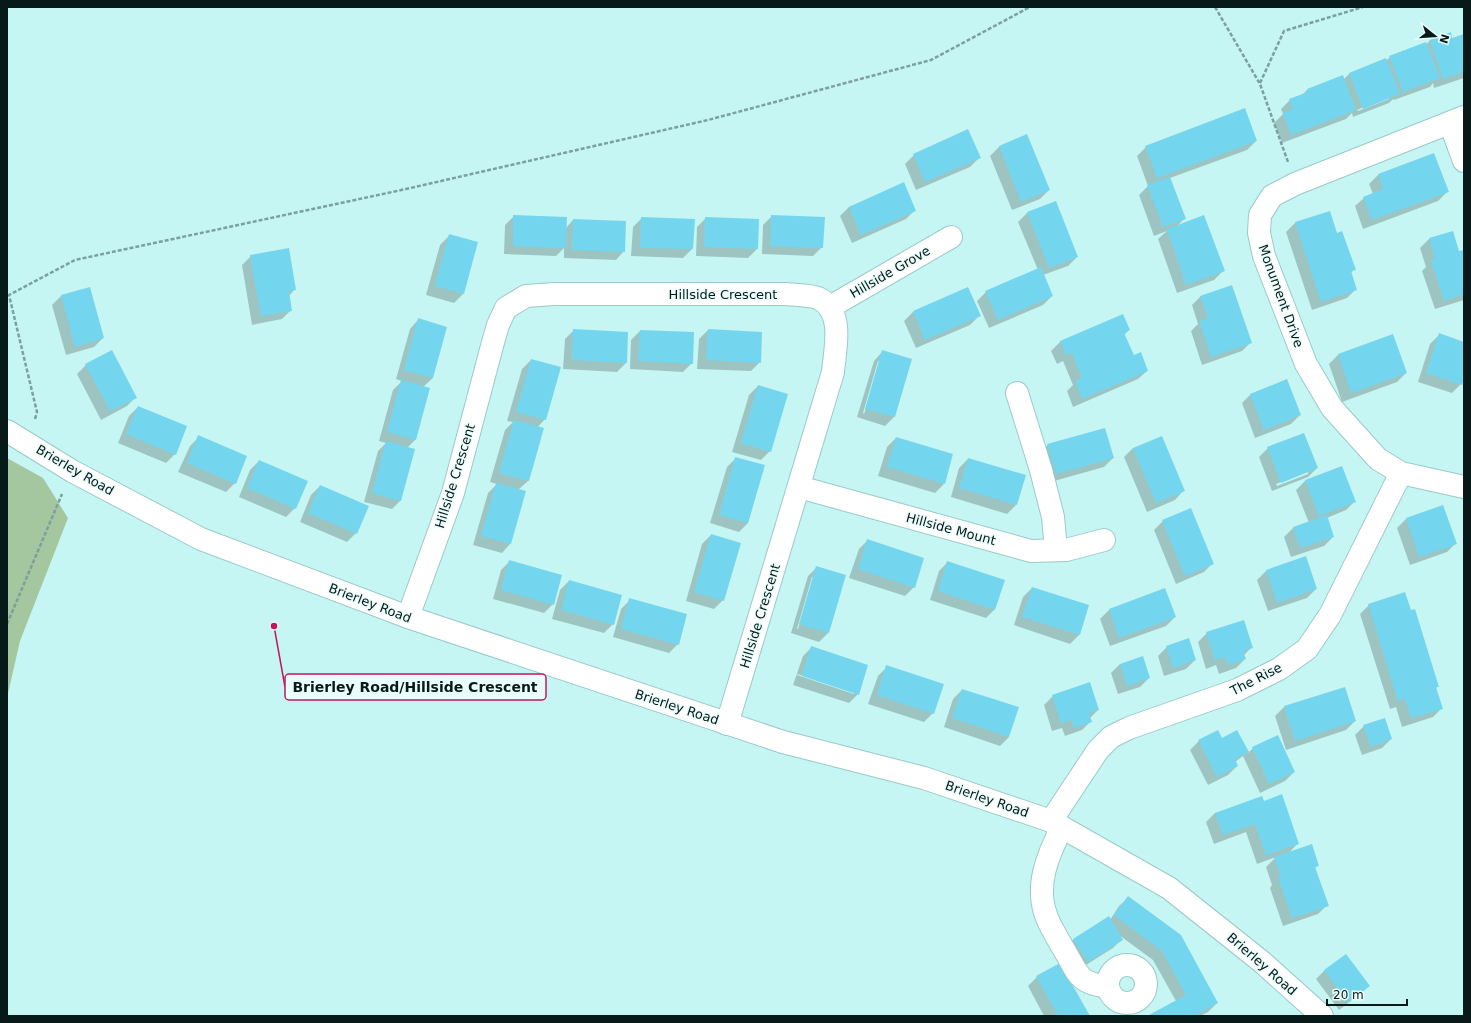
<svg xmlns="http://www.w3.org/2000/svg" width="1471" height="1023" font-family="'DejaVu Sans',sans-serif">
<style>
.green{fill:#a5c7a0}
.shadow{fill:#0003;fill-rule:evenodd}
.building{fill:#74d6ee}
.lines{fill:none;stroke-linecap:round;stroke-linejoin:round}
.minor-casing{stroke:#9acac7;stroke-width:24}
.path{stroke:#7ba09e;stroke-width:2.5;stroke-dasharray:4 2;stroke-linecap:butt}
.minor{stroke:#fff;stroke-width:22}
.labels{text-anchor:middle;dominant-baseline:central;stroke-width:3;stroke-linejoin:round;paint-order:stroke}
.street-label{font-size:13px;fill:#071a19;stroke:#eafdfb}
.leader{fill:none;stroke:#c2185b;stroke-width:1.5}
.callout-dot{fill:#c2185b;stroke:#eafdfb;stroke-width:1.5}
.callout{fill:#eafdfb;stroke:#c2185b;stroke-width:1.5}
.callout-label{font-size:14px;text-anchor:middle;font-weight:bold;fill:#071a19}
</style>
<rect width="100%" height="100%" fill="#c6f6f3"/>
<polygon class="green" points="7,458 43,478 68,518 20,641 7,698"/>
<g class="shadow">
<path d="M 1464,35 L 1464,78 L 1434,88 L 1433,83 L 1430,87 L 1394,100 L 1393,99 L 1389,103 L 1353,117 L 1352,113 L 1346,119 L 1282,143 L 1274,123 L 1283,114 L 1281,109 L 1290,100 L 1302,95 L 1307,90 L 1342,76 L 1343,80 L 1349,74 L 1386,61 L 1390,57 L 1426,45 L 1430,40 L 1452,39 ZM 1389,97 L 1389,99 L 1358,111 L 1357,110 Z"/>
<polygon points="1027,136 1049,190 1040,199 1012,210 990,156 999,147"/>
<polygon points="1256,141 1247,150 1170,178 1185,218 1176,227 1223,271 1214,280 1177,293 1158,239 1167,231 1154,236 1139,195 1148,186 1137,156 1146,147"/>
<polygon points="914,155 979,158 970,167 916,190 905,164"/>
<polygon points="1378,175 1447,192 1438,201 1363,229 1355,206 1364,198 1373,194 1369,184"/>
<polygon points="903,184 915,210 906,219 852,243 840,216 849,207"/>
<polygon points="1055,202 1077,257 1068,266 1043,275 1052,296 1043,305 989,328 977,301 986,292 1038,270 1018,222 1027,213"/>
<polygon points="1329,212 1336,234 1354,269 1351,273 1356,289 1347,298 1312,310 1286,232 1295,223"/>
<polygon points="514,216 565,229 573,220 624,251 616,260 564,258 564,248 556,256 504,254 505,225"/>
<polygon points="772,216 822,247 813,256 762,254 763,225"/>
<polygon points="642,218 692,249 683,258 631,256 633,227"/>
<polygon points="706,218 757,249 748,258 696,256 697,227"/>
<polygon points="449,236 463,294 454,303 426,295 440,245"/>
<polygon points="1429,239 1459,252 1464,251 1464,300 1435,309 1422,271 1426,267 1420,248"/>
<polygon points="251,256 295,289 289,296 291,310 282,319 252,325 242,265"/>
<polygon points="89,288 103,338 94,347 66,355 52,305 61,296"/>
<polygon points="967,289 979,316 970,325 916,348 904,321 913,312"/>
<polygon points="1201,296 1251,342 1242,351 1202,365 1191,331 1198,324 1192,305"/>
<polygon points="418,320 433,378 423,387 416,439 407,448 401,500 392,509 364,502 378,451 386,443 379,441 393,390 402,381 396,379 410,329"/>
<polygon points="574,330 627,333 626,363 617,372 563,369 565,339"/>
<polygon points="708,330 761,333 760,362 751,371 697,369 699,339"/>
<polygon points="1129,330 1124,335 1134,357 1147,371 1138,379 1073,407 1067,391 1073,385 1063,361 1057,364 1051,351 1060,342"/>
<polygon points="640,331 692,363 683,372 630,369 631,340"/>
<polygon points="1439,335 1464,343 1464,376 1461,384 1452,393 1418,382 1430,344"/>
<polygon points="1392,336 1406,373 1397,382 1342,402 1329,364 1338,355"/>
<path d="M 882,352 L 894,417 L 885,426 L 857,417 L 874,361 ZM 878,361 L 880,361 L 864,414 L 863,413 Z"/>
<polygon points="531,360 545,419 537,428 542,429 528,481 518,490 525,492 510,544 502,553 473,545 488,493 497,484 490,482 505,430 513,422 507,421 522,369"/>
<polygon points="86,365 136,397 127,406 101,420 77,374"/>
<polygon points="758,386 770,451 761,460 732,452 749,395"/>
<polygon points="1251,394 1300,415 1291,424 1255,438 1242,403"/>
<polygon points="138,407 175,454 166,463 118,443 129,416"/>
<polygon points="199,437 235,483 226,492 178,472 190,446"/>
<polygon points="896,438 944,484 935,493 878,476 887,447"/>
<polygon points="1048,445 1113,458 1104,467 1047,483 1039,454"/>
<polygon points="1133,448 1183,491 1175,500 1147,512 1124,457"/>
<path d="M 1268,448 L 1317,468 L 1308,477 L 1272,491 L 1259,457 ZM 1308,471 L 1308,474 L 1277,486 L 1276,484 Z"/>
<polygon points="736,458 764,466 748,523 739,532 710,523 727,467"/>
<polygon points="968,459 1016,505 1007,514 951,497 959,468"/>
<polygon points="259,461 295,508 286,517 239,497 250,470"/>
<polygon points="1341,467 1355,501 1346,510 1327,518 1333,537 1324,546 1291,557 1284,537 1293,528 1309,523 1296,490 1305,481"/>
<polygon points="320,486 356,533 347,542 300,522 311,495"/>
<polygon points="1443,506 1456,543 1447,552 1410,565 1397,528 1406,519"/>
<polygon points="1163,521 1213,563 1204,572 1176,584 1154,530"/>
<polygon points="711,535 723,600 714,609 686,601 702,544"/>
<polygon points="868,540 914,587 905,596 849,578 859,549"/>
<polygon points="510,561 553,604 544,613 493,599 501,570"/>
<polygon points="948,562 995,609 986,618 930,600 939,571"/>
<path d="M 817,567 L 828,633 L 819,642 L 791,633 L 808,576 ZM 812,577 L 814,577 L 798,629 L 797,629 Z"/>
<polygon points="1266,571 1316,589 1307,598 1268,611 1257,580"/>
<polygon points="569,581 613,624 604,633 552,619 560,590"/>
<polygon points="1032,588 1088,606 1079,635 1070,644 1014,625 1023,597"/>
<polygon points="630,600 678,644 669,653 613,637 621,609"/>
<polygon points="1369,605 1438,686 1435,689 1442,708 1433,717 1402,727 1396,707 1390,709 1360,614"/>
<polygon points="1109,610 1175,617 1166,626 1110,646 1100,619"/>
<polygon points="1207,633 1252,647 1244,655 1245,659 1236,668 1219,674 1216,665 1206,669 1198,642"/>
<path d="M 812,647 L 858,694 L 849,703 L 793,685 L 803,656 ZM 797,674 L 854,692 L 854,694 L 797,675 Z"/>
<polygon points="1167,647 1195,660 1186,669 1164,676 1158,656"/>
<polygon points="1120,664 1149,678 1140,687 1118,694 1111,673"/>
<polygon points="887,667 933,713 924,722 868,704 878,676"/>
<polygon points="1345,688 1355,721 1346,730 1286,750 1275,716 1284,707"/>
<polygon points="962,690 1009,737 1000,746 944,727 953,699"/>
<polygon points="1053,696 1098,710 1090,718 1091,721 1082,730 1065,736 1062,728 1052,731 1044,705"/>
<polygon points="1364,726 1391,739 1382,748 1362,755 1355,735"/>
<polygon points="1222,739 1248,753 1253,748 1294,772 1285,781 1260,793 1243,756 1235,762 1237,766 1228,775 1208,785 1190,750 1199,741"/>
<polygon points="1263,802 1298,843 1288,854 1318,865 1315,868 1327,905 1318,914 1283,926 1270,888 1272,885 1266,867 1276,857 1257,864 1246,832 1214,844 1206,822 1215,813"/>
<polygon points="1128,898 1217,1003 1208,1012 1200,1016 1149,1016 1176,1001 1153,960 1119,935 1122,939 1113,948 1078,970 1065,949 1073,940 1108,918 1110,920 1119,906"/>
<polygon points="1325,970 1369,986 1360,994 1339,1010 1316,979"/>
<polygon points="1037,977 1089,1016 1044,1016 1028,986"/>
</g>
<g class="building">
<polygon points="1451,32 1452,38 1464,34 1464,72 1443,79 1430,40"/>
<polygon points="1426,42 1440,78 1403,92 1389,56"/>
<polygon points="1386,58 1400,94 1363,109 1349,73"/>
<polygon points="1343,75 1356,110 1291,135 1283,113 1293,109 1289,99 1308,92 1307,89"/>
<polygon points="1245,108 1257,141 1157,178 1145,146"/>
<polygon points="968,129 981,158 925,182 913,154"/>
<polygon points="1027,134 1050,190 1021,202 999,146"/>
<polygon points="1434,153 1449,192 1372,220 1363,197 1383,189 1378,174"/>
<polygon points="1170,177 1186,219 1163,227 1147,185"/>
<polygon points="904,182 916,211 861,235 849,207"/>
<polygon points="1056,201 1078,257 1049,268 1027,212"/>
<polygon points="1330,211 1337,233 1342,231 1356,270 1351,271 1357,290 1321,302 1295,222"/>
<polygon points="513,215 567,217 566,248 513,246"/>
<polygon points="771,215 825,217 823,248 770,246"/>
<polygon points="1204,215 1225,271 1186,285 1167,229"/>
<polygon points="641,217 695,219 693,249 640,248"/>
<polygon points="705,217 759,219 758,249 704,247"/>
<polygon points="573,219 626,221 625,252 572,250"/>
<polygon points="1453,231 1459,251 1464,250 1464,294 1444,301 1431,261 1435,258 1429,238"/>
<polygon points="449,234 478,242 464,294 435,286"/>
<polygon points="289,248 296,290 289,291 292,311 261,316 250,255"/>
<polygon points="1041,267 1053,296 998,320 985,291"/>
<polygon points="1232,285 1252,343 1211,357 1199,321 1208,318 1200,296"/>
<polygon points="90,287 104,338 75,347 61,295"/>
<polygon points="968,287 981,316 925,340 913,311"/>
<polygon points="1123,314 1130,330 1124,333 1134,355 1141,352 1148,371 1082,399 1075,381 1082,378 1072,353 1066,355 1060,341"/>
<polygon points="418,318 447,327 433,378 404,370"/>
<polygon points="573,329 628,332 627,363 572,360"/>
<polygon points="708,329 762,332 761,363 706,360"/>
<polygon points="640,330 694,332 693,364 638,361"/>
<polygon points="1439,333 1464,342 1464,379 1462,385 1426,373"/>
<polygon points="1393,334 1407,373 1351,393 1338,354"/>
<polygon points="112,350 137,398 110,411 85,364"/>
<polygon points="882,350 912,359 895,417 865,409"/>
<polygon points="531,359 561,367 546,420 516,412"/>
<polygon points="1287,379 1301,415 1264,430 1250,394"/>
<polygon points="401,380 430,388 416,440 387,432"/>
<polygon points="758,385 788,394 771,452 741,443"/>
<polygon points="138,406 187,426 176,455 126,434"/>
<polygon points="514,420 544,428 529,481 499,473"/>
<polygon points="1105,428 1114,458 1056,474 1047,444"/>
<polygon points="1304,433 1318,468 1281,483 1267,447"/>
<polygon points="198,435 247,456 236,484 187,463"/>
<polygon points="1162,436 1185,491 1156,503 1133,448"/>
<polygon points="896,437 953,454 945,484 887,467"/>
<polygon points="386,441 415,449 401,501 372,493"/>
<polygon points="735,457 765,465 748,523 719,515"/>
<polygon points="968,458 1026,475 1017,505 959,488"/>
<polygon points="259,460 308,481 296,509 247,488"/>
<polygon points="1342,466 1356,502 1319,516 1305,480"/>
<polygon points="496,483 526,491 511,544 481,536"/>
<polygon points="320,485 369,506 357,534 308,513"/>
<polygon points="1443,505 1457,544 1419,557 1406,518"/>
<polygon points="1191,508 1214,564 1185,576 1162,520"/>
<polygon points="1327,515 1334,537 1300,548 1293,527"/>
<polygon points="711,534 741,543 724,601 694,592"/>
<polygon points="867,539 924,558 915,588 858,569"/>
<polygon points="1306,556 1317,589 1277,603 1266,570"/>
<polygon points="509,560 562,575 554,605 501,590"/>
<polygon points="947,561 1005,580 995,610 938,591"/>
<polygon points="816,566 846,575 829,633 799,624"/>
<polygon points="569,580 622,595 614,625 561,610"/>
<polygon points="1032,587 1089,605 1080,635 1022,617"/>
<polygon points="1165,588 1176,617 1119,638 1109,609"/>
<polygon points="1405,592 1411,610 1415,609 1439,687 1436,687 1443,709 1411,718 1405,699 1398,701 1368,604"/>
<polygon points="629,598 687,614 679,645 621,629"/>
<polygon points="1244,620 1253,648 1243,651 1246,659 1228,665 1225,657 1215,660 1206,632"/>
<polygon points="1189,638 1196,660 1173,668 1166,646"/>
<polygon points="811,646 868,665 859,695 802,676"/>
<polygon points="1143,656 1150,678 1127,686 1120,664"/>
<polygon points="886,665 944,684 934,714 877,695"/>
<polygon points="1090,682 1099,710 1089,713 1092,722 1074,728 1071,720 1061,723 1052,695"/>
<polygon points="1345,687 1356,721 1295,741 1284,706"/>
<polygon points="962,689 1019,707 1009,737 952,718"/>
<polygon points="1385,718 1392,739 1371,747 1363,725"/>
<polygon points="1218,730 1222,738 1237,730 1249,752 1235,759 1238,766 1217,777 1198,740"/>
<polygon points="1278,735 1295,772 1269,784 1252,747"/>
<polygon points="1282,794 1299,844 1266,855 1255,824 1223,835 1215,813 1262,796 1264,801"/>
<polygon points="1312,844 1319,866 1315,867 1329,906 1292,918 1278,878 1281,877 1274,857"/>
<polygon points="1128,896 1181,935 1218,1003 1194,1016 1147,1016 1186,995 1162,951 1114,915"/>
<polygon points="1109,916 1123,940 1088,962 1073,939"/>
<polygon points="1346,954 1370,986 1348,1002 1324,970"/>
<polygon points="1060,963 1090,1016 1058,1016 1036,976"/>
</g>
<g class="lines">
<defs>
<g id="minor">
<polyline points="1464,117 1295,184 1272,196 1260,215 1259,233 1264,256 1306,364 1332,408 1378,459 1401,473 1464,487"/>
<polyline points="1450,123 1464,161"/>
<polyline points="830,307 951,237"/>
<polyline points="1017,393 1041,470 1053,517 1056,550"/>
<polyline points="7,431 72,471 201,539 408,617 783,742 924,778 1051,821 1169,888 1262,962 1322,1016"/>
<polyline points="799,487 1031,551 1066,550 1104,540"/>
<path d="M 408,617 L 453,493 L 492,346 L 498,325 L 506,308 L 526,296 L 554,294 L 786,294 C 795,295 810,295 818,298 C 845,311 835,348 833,372 L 727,724"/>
<polyline points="1051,821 1098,750 1111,737 1129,728 1237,690 1279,669 1307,649 1330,615 1401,473"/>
<path d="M 1062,827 C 1048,855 1034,886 1047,918 C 1052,930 1059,941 1066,953 C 1079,976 1079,983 1108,987"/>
<circle cx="1127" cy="984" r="19"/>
</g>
</defs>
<use href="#minor" class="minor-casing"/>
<g class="path">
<polyline points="1215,7 1260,84 1288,162"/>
<polyline points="1260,83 1284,31 1363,7"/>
<polyline points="35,419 37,412 9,295 75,260 406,189 708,120 931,60 1030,7"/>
<polyline points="7,624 62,494"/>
</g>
<use href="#minor" class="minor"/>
</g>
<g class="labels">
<g class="street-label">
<text transform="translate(890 272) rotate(-30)">Hillside Grove</text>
<text x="723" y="294">Hillside Crescent</text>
<text transform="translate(1281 296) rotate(70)">Monument Drive</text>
<text transform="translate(75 470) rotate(30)">Brierley Road</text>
<text transform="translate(455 476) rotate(-73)">Hillside Crescent</text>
<text transform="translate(951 529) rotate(15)">Hillside Mount</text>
<text transform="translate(370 603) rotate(21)">Brierley Road</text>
<text transform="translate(760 616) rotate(-73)">Hillside Crescent</text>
<text transform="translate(1256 679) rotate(-27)">The Rise</text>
<text transform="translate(677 707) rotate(18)">Brierley Road</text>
<text transform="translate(987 799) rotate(19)">Brierley Road</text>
<text transform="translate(1262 964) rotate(41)">Brierley Road</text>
</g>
</g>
<path class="leader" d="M274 626L285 687"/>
<circle class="callout-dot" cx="274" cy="626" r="4"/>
<rect class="callout" x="285" y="674" width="261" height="26" rx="4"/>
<g class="callout-label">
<text x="415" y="692">Brierley Road/Hillside Crescent</text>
</g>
<rect width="1471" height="1023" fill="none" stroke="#071a19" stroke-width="16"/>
<g transform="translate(1435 36) rotate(107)" stroke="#eafdfb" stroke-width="3" paint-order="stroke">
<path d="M0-3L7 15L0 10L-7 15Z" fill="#071a19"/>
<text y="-6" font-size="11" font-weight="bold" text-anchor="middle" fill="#071a19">N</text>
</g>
<path d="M1327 999v6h80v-6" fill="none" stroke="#071a19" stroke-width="2"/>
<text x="1333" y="999" font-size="12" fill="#071a19" stroke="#eafdfb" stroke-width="3" paint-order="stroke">20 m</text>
</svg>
